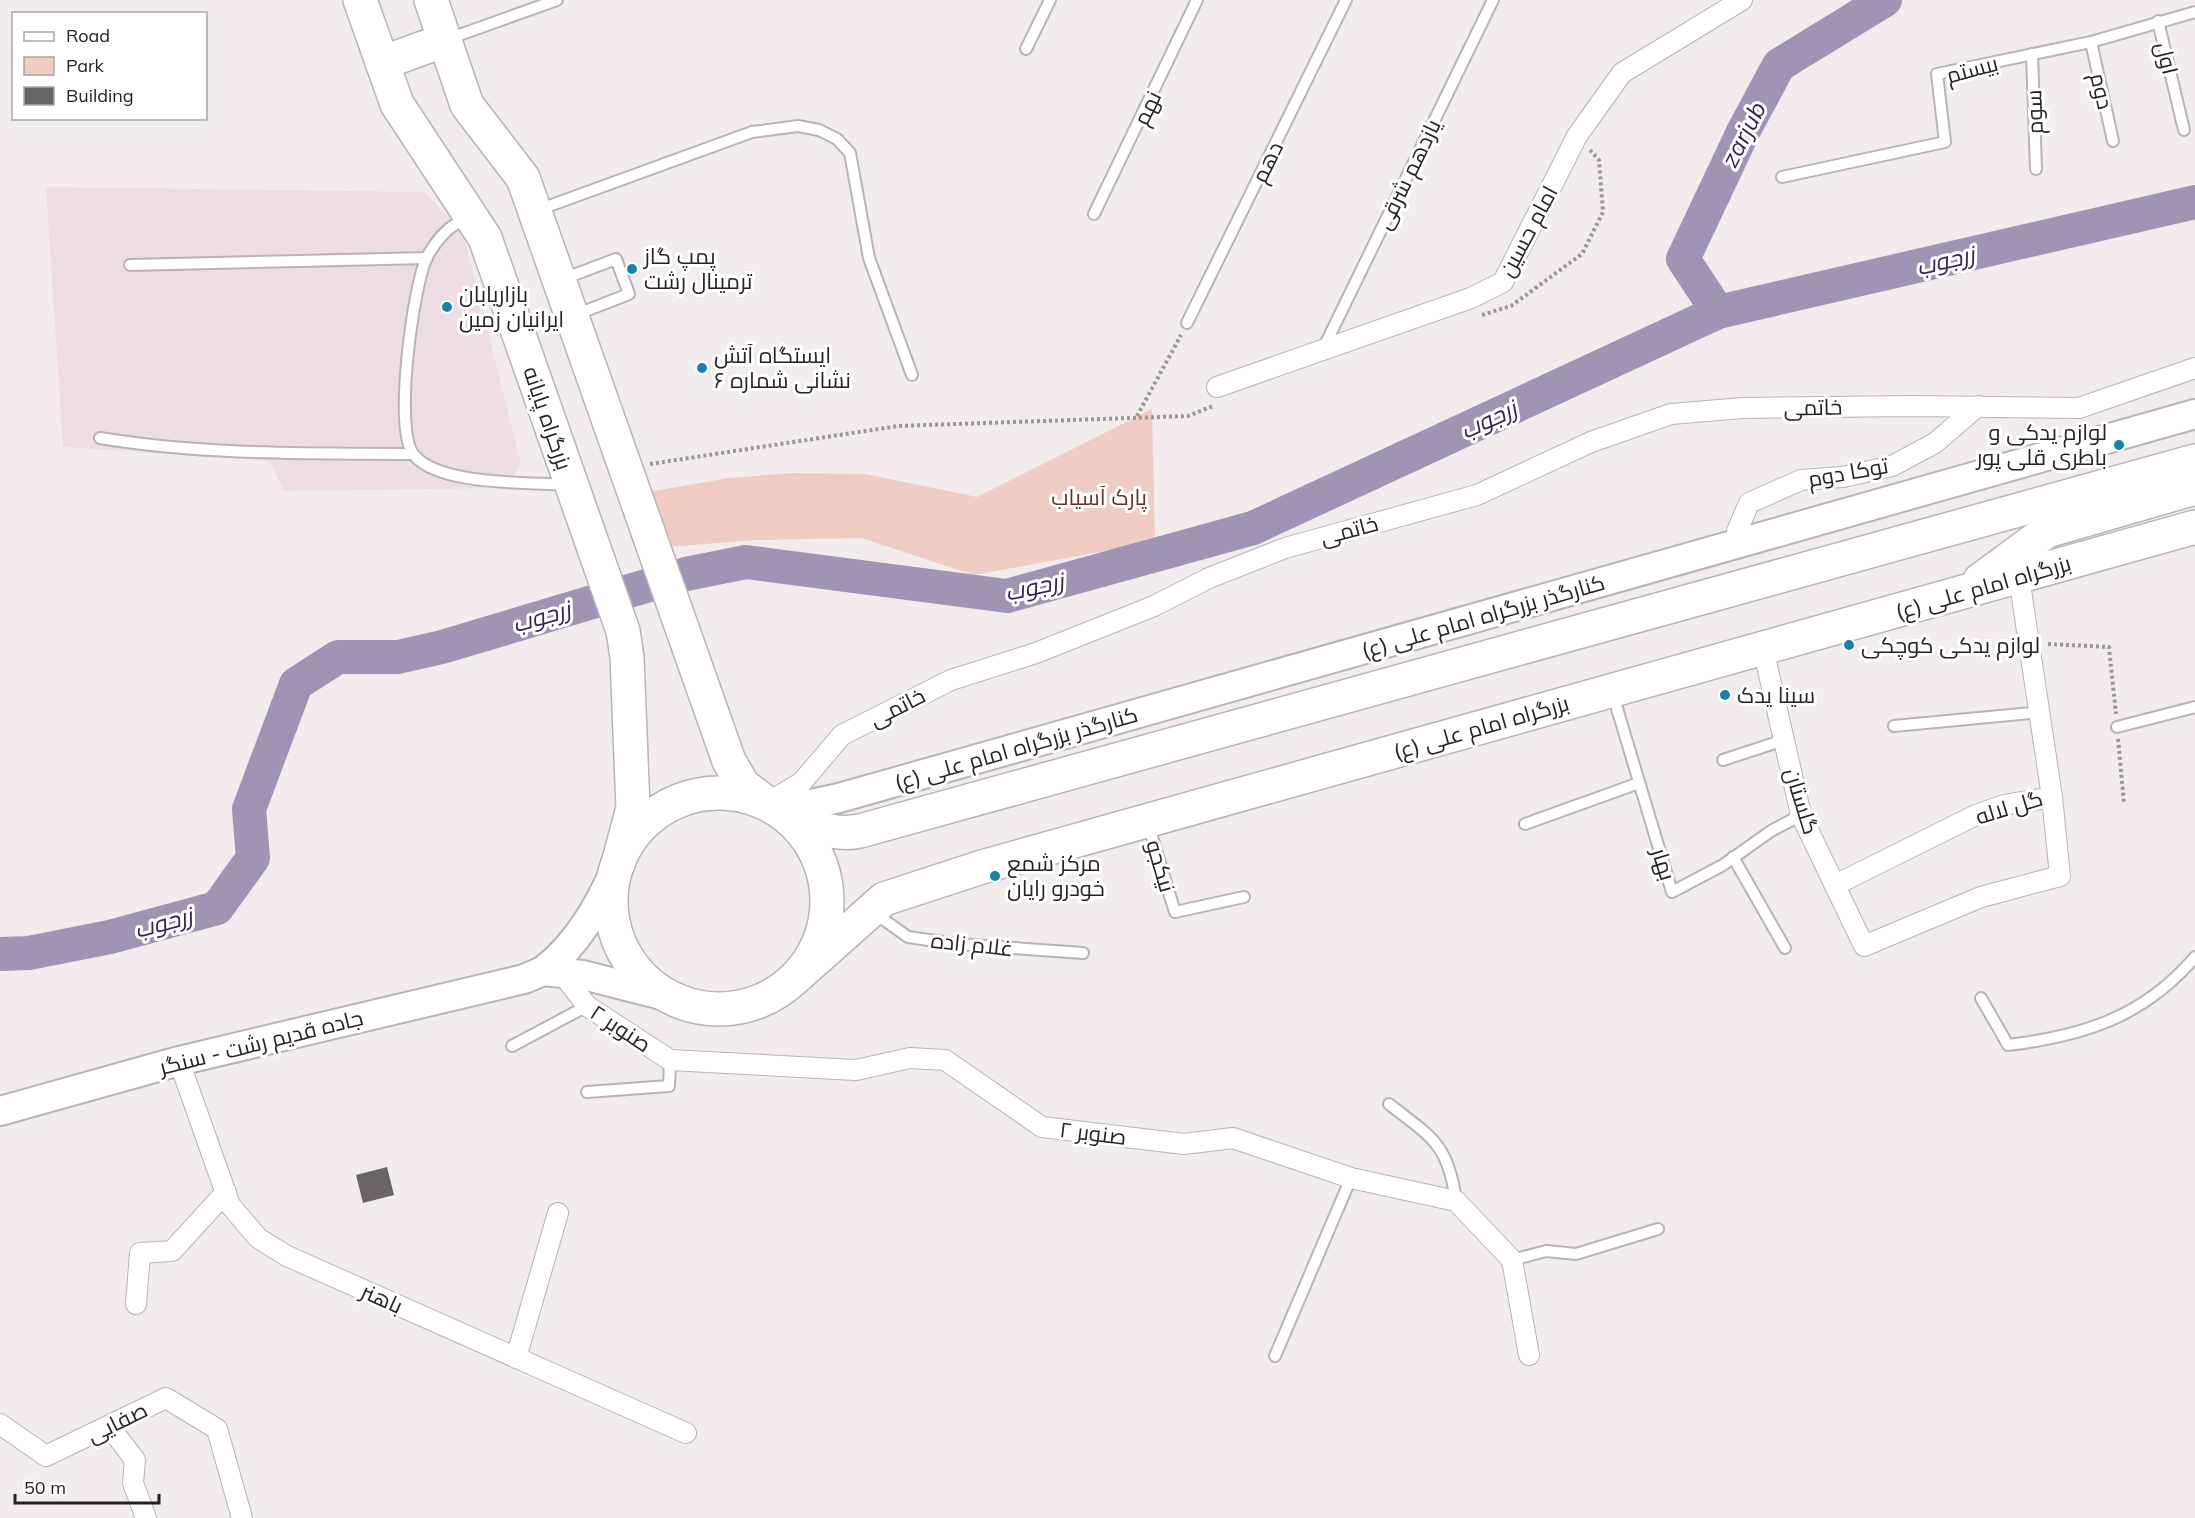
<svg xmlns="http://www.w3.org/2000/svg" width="2195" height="1518" font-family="Mulish,Cairo,sans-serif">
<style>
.built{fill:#eddee5}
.green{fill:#efcdc4}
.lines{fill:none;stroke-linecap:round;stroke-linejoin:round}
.river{stroke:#9f94b4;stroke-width:34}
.building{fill:#676367}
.service-casing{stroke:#bab3b6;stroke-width:14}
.minor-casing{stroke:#bab3b6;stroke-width:22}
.secondary-casing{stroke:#bab3b6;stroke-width:32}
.trunk-casing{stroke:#bab3b6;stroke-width:36}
.path{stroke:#9a9698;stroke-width:4;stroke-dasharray:3 3;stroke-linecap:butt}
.service{stroke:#fff;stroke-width:10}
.minor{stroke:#fff;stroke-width:20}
.secondary{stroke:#fff;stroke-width:28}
.trunk{stroke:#fff;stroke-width:33}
.poi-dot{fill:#1782ab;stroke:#fff;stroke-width:2}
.labels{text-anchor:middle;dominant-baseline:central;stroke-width:6;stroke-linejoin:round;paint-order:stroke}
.street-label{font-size:22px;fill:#242223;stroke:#fff}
.poi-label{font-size:22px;fill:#242223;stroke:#fff;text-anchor:start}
.park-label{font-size:22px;fill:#643023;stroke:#fff}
.water-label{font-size:24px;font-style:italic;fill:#362450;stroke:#fff}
</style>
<rect width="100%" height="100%" fill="#f3ecef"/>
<polygon class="built" points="46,187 424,192 463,233 521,463 505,488 284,491 270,461 63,447"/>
<polygon class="green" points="1152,409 1155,542 974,575 861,538 757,540 653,548 648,492 729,478 791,473 865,474 977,497"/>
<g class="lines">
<g class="river">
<polyline points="1718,312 1683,259 1744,130 1779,65 1885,0"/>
<polyline points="0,954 29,953 110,937 217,908 253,858 249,809 296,684 338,657 398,657 442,647 686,574 746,562 1007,596 1253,528 1718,312 2195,202"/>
</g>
</g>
<polygon class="building" points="387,1167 394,1195 363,1203 356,1175"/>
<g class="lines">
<defs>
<g id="service">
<polyline points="2158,21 2184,130"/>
<polyline points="448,39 557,0"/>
<polyline points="2091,42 2113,141"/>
<polyline points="1026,49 1050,0"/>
<polyline points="2032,54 2036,169"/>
<polyline points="1782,177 1945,142 1937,74 2091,42 2195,12"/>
<polyline points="538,210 752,132 798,126 819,130 837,139 850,153 869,258 912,375"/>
<polyline points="1094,214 1197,0"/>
<path d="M 468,225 L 457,223 C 444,231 434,244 427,257 C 413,286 393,431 414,455 C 439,486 530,482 568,485"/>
<polyline points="130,265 427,258"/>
<polyline points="563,279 616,259 629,294 575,315"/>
<polyline points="1187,323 1346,0"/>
<polyline points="1323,349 1493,0"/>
<path d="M 100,438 C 203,455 307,453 412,454"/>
<polyline points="1613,695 1672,892 1723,865 1771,831 1801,815"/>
<polyline points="1894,726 2041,712"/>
<polyline points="2117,727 2195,707"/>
<polyline points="1723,760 1784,740"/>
<polyline points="1148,824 1175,912 1244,897"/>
<polyline points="1525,824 1639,783"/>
<polyline points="1733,857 1785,948"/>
<polyline points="873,912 908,937 957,944 1083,953"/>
<path d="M 1981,998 L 2008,1045 C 2083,1036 2144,1017 2195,957"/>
<polyline points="512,1046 587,1006"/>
<polyline points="587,1092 669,1086 670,1060"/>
<path d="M 1389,1104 C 1432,1138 1448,1143 1456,1201"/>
<polyline points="1512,1260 1546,1251 1576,1254 1658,1229"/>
<polyline points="1275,1356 1351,1178"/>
</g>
<g id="minor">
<polyline points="1217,387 1471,298 1503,282 1577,136 1622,73 1742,0"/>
<polyline points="1737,544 1737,531 1749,503 1801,480 1843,477 1892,466 1935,443 1978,406"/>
<polyline points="1763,648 1801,815 1864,946 1981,897 2060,876 2052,797"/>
<polyline points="767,803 802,782 842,735 951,680 1036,653 1154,606 1209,578 1285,548 1477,495 1591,442 1671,414 1743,408 1914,406 2079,408 2195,368"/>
<polyline points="1835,885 1976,815 2004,805 2052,797 2019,577"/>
<polyline points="561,972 587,1006 670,1060 856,1070 910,1058 945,1060 1042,1127 1184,1144 1233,1138 1351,1178 1456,1201 1512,1260 1529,1355"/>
<polyline points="179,1061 230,1205 258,1238 287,1256 686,1433"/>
<polyline points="136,1304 140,1253 172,1251 226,1192"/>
<polyline points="516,1358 558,1213"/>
<polyline points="0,1424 46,1456 166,1398 217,1429 242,1518"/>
<polyline points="109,1426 135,1460 133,1483 146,1518"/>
</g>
<g id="secondary">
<polyline points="769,804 811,804 839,798 2195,414"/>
<path d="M 616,868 C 599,906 577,945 543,971 L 583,975 L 669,997"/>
<polyline points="0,1111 179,1061 524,979 543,971"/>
</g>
<g id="trunk">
<polyline points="360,0 397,104 485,238 623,631 627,657 633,808 618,864"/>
<polyline points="431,0 467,105 523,178 729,761 743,785 765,802"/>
<polyline points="382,63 445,40"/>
<polyline points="1980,580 2047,531 2195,488"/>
<circle cx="719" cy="901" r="108"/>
<path d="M 769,804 C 798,819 826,838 860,831 L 2195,461"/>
<polyline points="794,979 884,899 982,867 2195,527"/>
</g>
</defs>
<use href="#service" class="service-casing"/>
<use href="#minor" class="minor-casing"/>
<use href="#secondary" class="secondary-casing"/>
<use href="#trunk" class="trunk-casing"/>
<g class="path">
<polyline points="1482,315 1511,306 1582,254 1603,212 1599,160 1589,149"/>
<polyline points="1137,416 1181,335"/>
<polyline points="650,464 898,426 1188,416 1213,406"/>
<polyline points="2048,644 2109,647 2116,714"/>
<polyline points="2118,739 2124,803"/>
</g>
<use href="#service" class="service"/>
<use href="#minor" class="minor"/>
<use href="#secondary" class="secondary"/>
<use href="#trunk" class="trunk"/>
</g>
<g class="poi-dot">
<circle cx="632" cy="269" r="6"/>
<circle cx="447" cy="307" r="6"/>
<circle cx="702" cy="368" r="6"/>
<circle cx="2119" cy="445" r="6"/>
<circle cx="1849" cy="645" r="6"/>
<circle cx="1725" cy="695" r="6"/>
<circle cx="995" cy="876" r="6"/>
</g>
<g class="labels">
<g class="street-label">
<text transform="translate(2167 58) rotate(76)">اول</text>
<text transform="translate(1972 69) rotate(-15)">بیستم</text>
<text transform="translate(2102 91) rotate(77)">دوم</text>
<text transform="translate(1147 108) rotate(-64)">نهم</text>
<text transform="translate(2034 112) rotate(-92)">سوم</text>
<text transform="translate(1267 162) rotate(-64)">دهم</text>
<text transform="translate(1408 174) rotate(-64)">یازدهم شرقی</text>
<text transform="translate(1528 231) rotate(-62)">امام حسین</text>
<text transform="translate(1813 407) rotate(-1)">خاتمی</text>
<text transform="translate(548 418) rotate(71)">بزرگراه پایانه</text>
<text transform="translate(1848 472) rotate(-10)">توکا دوم</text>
<text transform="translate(1349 530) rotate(-15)">خاتمی</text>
<text transform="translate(1983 587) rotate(-16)">بزرگراه امام علی (ع)</text>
<text transform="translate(1483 616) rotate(-16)">کنارگذر بزرگراه امام علی (ع)</text>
<text transform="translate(897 707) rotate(-27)">خاتمی</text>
<text transform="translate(1481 727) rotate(-16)">بزرگراه امام علی (ع)</text>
<text transform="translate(1016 748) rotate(-16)">کنارگذر بزرگراه امام علی (ع)</text>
<text transform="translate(1802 801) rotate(73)">گلستان</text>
<text transform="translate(2009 807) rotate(-17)">گل لاله</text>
<text transform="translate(1664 864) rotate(73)">بهار</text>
<text transform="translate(1161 866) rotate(74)">نیکجو</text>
<text transform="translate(972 944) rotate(6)">غلام زاده</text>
<text transform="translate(621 1028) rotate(33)">صنوبر ۲</text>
<text transform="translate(261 1042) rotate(-14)">جاده قدیم رشت - سنگر</text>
<text transform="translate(1093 1133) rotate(7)">صنوبر ۲</text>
<text transform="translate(382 1298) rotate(24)">باهنر</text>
<text transform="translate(117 1422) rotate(-26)">صفایی</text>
</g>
<g class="poi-label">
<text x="644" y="256">پمپ گاز<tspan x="644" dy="25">ترمینال رشت</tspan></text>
<text x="459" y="294">بازاریابان<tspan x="459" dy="25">ایرانیان زمین</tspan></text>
<text x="714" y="355">ایستگاه آتش<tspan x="714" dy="25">نشانی شماره ۶</tspan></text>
<text x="2107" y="432" text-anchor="end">لوازم یدکی و<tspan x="2107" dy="25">باطری قلی پور</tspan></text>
<text x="1861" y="645">لوازم یدکی کوچکی</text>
<text x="1737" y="695">سینا یدک</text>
<text x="1007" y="863">مرکز شمع<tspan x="1007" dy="25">خودرو رایان</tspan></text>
</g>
<g class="park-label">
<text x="1099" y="497">پارک آسیاب</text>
</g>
<g class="water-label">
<text transform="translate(1743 134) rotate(-63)">zarjub</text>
<text transform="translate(1945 260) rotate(-13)">زرجوب</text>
<text transform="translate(1488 419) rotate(-25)">زرجوب</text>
<text transform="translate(1034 586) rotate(-12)">زرجوب</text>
<text transform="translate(541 616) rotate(-16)">زرجوب</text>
<text transform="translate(163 922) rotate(-15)">زرجوب</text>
</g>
</g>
<rect x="12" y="12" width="195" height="108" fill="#ffffff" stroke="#a7a7a7" stroke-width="1.5"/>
<rect x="24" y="32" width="30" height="9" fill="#ffffff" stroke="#a7a7a7" stroke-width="1.5"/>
<text x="66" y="42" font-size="18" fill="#242223">Road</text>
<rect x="24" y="57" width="30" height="18" fill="#efcdc4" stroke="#a7a7a7" stroke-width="1.5"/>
<text x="66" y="72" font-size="18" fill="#242223">Park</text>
<rect x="24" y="87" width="30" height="18" fill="#676367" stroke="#a7a7a7" stroke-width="1.5"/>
<text x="66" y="102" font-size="18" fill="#242223">Building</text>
<path d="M15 1494v9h144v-9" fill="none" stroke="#242223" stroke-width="3"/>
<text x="24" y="1494" font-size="18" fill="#242223" stroke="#ffffff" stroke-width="4.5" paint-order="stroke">50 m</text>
</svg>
